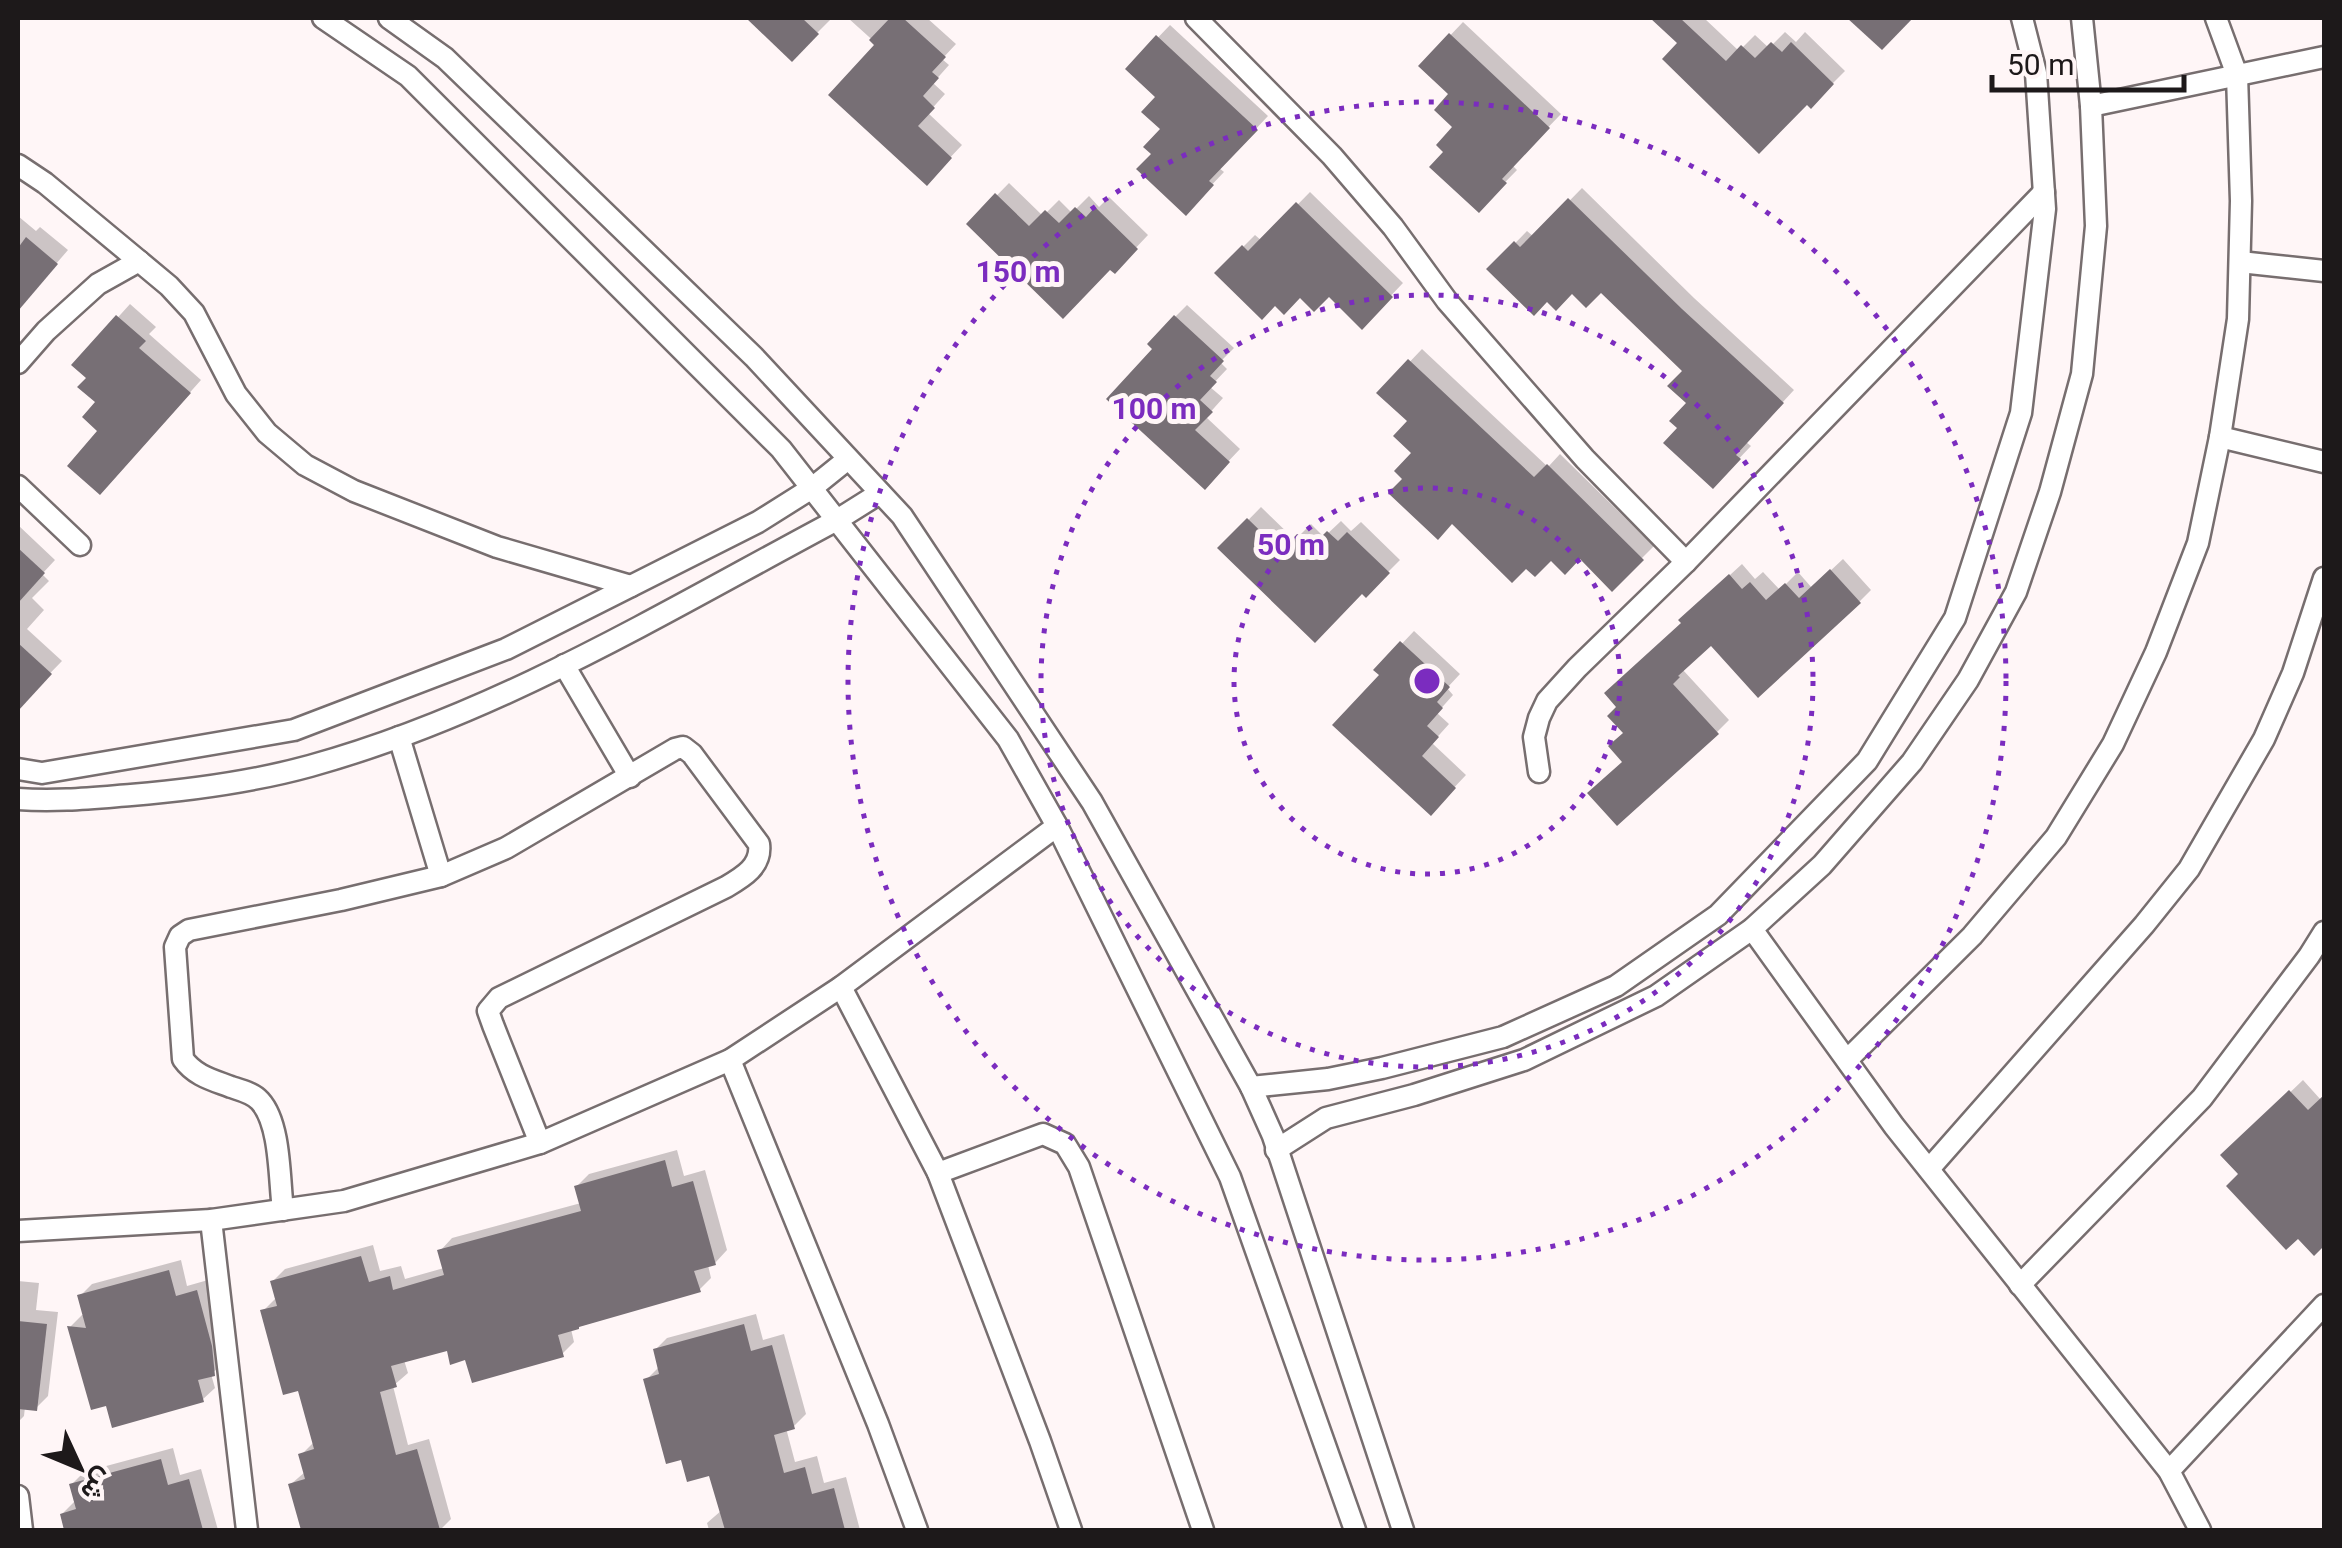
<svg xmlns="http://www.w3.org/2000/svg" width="2342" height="1548" font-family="Roboto,Vazirmatn,sans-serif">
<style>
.shadow{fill:#0003}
.building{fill:#776f75}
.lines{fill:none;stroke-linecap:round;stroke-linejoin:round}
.street-casing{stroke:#776e6f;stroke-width:25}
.street{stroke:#fff;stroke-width:20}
.ring{fill:none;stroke:#7b2cbf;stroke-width:5;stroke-dasharray:5 10}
.centre{fill:#7b2cbf;stroke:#fff6f7;stroke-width:5}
.ring-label{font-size:30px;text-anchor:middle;font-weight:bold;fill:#7b2cbf;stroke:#fff6f7;stroke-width:10;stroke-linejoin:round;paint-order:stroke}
</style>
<rect width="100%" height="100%" fill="#fff6f7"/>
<g class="shadow">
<polygon points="749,18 832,18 792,58"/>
<polygon points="848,18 927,18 956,44 942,59 949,65 933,83 945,94 928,113 962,145 927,182 878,45"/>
<polygon points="1653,18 1704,18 1739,51 1755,35 1769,48 1785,32 1796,42 1805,32 1845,71 1811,105 1681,43"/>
<polygon points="1463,22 1561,114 1512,165 1517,170 1478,210 1446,152 1456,127 1451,94 1421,66"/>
<polygon points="1170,25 1268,116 1219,168 1224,172 1186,212 1154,154 1163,129 1159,97 1128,69"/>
<polygon points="1009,183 1043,216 1059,200 1072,213 1089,196 1099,207 1109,197 1148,235 1115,270 969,224"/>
<polygon points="1582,188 1694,298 1794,390 1746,442 1751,446 1713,486 1681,428 1690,403 1685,371 1601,289 1572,291 1490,269 1527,231 1534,237"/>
<polygon points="1310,192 1403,283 1362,326 1329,294 1300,295 1275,303 1217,273 1255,235 1262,241"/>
<polygon points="18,216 36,231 40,227 68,250 18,308"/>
<polygon points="130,304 156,327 149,334 201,380 112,480 101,431 98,402 89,378 75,365"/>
<polygon points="1187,305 1234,348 1220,362 1227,369 1210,387 1223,398 1206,417 1240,449 1205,486 1156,349 1175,317"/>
<polygon points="1422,349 1548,467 1560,454 1654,546 1612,588 1580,556 1551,558 1406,478 1415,453 1411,421 1380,393"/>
<polygon points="1261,507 1295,540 1311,524 1324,537 1341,521 1351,531 1361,522 1400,560 1366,594 1221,548"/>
<polygon points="18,525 55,560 42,574 49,581 32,598 44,610 27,629 62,661 26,698 18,690"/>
<polygon points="1843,559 1871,590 1859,602 1711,642 1683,670 1729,720 1717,732 1625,761 1625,732 1684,622 1694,608 1742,564 1755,579 1763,572 1780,590 1798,572 1812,588"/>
<polygon points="1414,631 1460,674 1447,688 1453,695 1437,713 1449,724 1432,743 1466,775 1431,812 1382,675 1377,670"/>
<polygon points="2303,1080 2321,1100 2324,1097 2324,1242 2314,1253 2224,1155"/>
<polygon points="677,1150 684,1176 705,1170 727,1250 715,1263 708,1265 711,1278 699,1290 571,1329 574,1342 562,1354 467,1357 448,1348 404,1360 408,1373 393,1386 408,1445 429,1439 451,1519 440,1530 303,1530 291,1484 305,1472 301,1455 313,1443 300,1388 263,1311 275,1299 273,1281 285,1269 373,1245 380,1271 401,1266 405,1279 444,1268 440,1251 452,1238 581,1203 577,1186 589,1174"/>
<polygon points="181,1260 187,1286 208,1280 226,1361 211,1374 215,1388 202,1400 107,1403 70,1327 82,1315 85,1315 80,1296 92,1284"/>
<polygon points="18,1281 39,1283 36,1310 58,1312 48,1396 36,1408 25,1407 24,1416 18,1422"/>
<polygon points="756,1314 763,1340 784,1334 806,1414 794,1426 786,1428 795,1462 817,1456 824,1483 846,1477 860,1530 709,1530 707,1523 722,1510 711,1473 683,1457 646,1380 658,1368 655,1350 667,1338"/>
<polygon points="173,1448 180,1475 201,1469 218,1530 67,1530 62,1514 74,1502 72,1484 84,1472"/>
</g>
<g class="building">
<polygon points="746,18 802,18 819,34 792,62"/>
<polygon points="890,18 903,18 946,57 932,72 939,78 923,96 935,108 918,126 952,158 927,186 828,95 874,45 869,40"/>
<polygon points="1650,18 1680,18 1726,61 1741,45 1755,58 1771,42 1782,52 1791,42 1834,84 1811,109 1807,105 1759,154 1662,59 1677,43"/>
<polygon points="1847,18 1913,18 1882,50"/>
<polygon points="1449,33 1550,128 1502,179 1507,183 1479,213 1429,167 1443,152 1436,145 1452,127 1434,110 1448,94 1418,66"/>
<polygon points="1156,35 1258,130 1209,181 1214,185 1186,216 1136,169 1151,154 1143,147 1160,129 1141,112 1155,97 1125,69"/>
<polygon points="995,193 1029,226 1045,210 1059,223 1075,207 1086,217 1095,207 1138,249 1115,274 1110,270 1063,319 966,224"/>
<polygon points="1568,198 1682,309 1784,403 1736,455 1741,459 1713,489 1663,443 1677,428 1669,421 1686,403 1667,386 1682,371 1601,293 1586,308 1572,294 1556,311 1547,302 1534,316 1486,269 1514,241 1520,247"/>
<polygon points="1296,202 1393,297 1362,330 1329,297 1314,312 1300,298 1284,315 1275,306 1262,320 1214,273 1242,245 1248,251"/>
<polygon points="26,237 58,264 18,311 18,248"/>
<polygon points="116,315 146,341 139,348 191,393 100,495 67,466 97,431 82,417 95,402 77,387 86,378 71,365"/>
<polygon points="1174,315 1224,361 1210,376 1217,382 1200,400 1213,412 1195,430 1230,462 1205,490 1106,399 1152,349 1147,344"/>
<polygon points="1408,359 1534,477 1547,464 1644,560 1612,592 1580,559 1565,575 1551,561 1535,577 1526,569 1512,583 1452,524 1438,540 1388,493 1402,479 1394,471 1411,453 1393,436 1407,421 1376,393"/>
<polygon points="1247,518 1281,551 1297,534 1311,547 1327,531 1338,541 1347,532 1390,573 1366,598 1362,594 1315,643 1217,548"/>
<polygon points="18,548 45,573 18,603"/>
<polygon points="1830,569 1861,603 1758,698 1711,646 1678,676 1680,677 1673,684 1719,734 1617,826 1587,793 1622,762 1608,746 1623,733 1607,716 1616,707 1604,693 1681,623 1678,620 1729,574 1742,589 1750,582 1766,600 1785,583 1799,598"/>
<polygon points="1400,641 1450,687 1437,702 1443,708 1427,726 1439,737 1422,756 1456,788 1431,816 1332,725 1379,675 1373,670"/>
<polygon points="18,643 52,674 18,711"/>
<polygon points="2289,1090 2308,1110 2324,1095 2324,1246 2314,1256 2298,1239 2286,1250 2226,1186 2238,1174 2220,1155"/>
<polygon points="665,1160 672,1187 693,1181 716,1265 694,1271 701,1292 579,1327 579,1329 558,1335 564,1357 472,1383 465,1360 450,1365 447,1351 391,1366 397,1387 380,1392 396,1455 417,1449 440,1530 301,1530 288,1484 305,1479 298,1454 314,1449 298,1391 283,1395 260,1310 277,1306 270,1281 361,1256 369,1282 390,1276 393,1290 444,1275 437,1250 581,1211 574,1186"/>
<polygon points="169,1270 176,1296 197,1290 212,1346 215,1376 198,1380 204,1402 112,1428 106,1406 91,1410 67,1326 86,1328 77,1295"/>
<polygon points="18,1321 47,1324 37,1411 18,1409"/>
<polygon points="744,1324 751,1351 772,1345 795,1429 774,1435 784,1473 805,1467 812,1494 834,1488 845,1530 725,1530 709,1476 687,1482 681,1460 666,1464 643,1379 659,1374 653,1349"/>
<polygon points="161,1459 168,1485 189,1479 203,1530 64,1530 60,1514 76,1509 69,1484"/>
</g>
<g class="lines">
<defs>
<g id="street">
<polyline points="323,18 408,76 781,449 1008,739 1057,826 1230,1177 1355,1530"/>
<polyline points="389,18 445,58 754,357 902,516 1092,802 1251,1087 1273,1136 1403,1530"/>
<polyline points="1196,18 1332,156 1393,227 1447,301 1585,459 1686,562"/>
<polyline points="2091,106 2324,57"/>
<polyline points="18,165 45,183 139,261"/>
<polyline points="2240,262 2324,271"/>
<polyline points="18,363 46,331 98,284 139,261 169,286 194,313 236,394 267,433 305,465 354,491 497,547 631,586"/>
<polyline points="2220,437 2324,462"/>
<polyline points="18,486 80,545"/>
<polyline points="564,665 630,777"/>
<polyline points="399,737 441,876"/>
<polyline points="18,769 42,773 294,730 506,649 758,522 812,488 848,459"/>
<polyline points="1539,772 1534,737 1539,718 1547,701 1577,668 1686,562 2044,192"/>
<path d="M 18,799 C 56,802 93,798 131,795 C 191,790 252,782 310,766 C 498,714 666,611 837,520 L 880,493"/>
<polyline points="1752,929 1894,1126 2169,1471 2200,1530"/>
<polyline points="841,987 938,1173 1040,1441 1071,1530"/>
<polyline points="730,1060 878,1424 917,1530"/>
<polyline points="1847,1060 1972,936 2056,837 2113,744 2156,652 2198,543 2220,437 2238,319 2241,201 2237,75 2216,18"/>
<polyline points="1251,1087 1328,1079 1382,1068 1503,1037 1616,986 1718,915 1867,761 1955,618 2021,413 2045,209 2036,73 2022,18"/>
<polyline points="1276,1150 1326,1118 1414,1095 1524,1060 1656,996 1752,929 1822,865 1912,762 1968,680 2016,592 2050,492 2082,374 2096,226 2091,106 2082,18"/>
<polyline points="1929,1169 2144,925 2189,869 2264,739 2293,673 2324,578"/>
<polyline points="938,1173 1043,1134 1065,1144 1079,1167 1203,1530"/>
<path d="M 283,1210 C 279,1180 281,1124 260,1101 C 253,1093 240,1090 231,1087 C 213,1080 195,1076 183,1059 L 175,947 L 180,936 L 189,930 L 341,900 L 441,876 L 506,848 L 675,749 L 683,747 L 692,754 L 759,844 C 762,866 743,877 726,887 L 499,998 L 488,1011 L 493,1025 L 540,1143"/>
<polyline points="211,1220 247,1530"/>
<polyline points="18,1231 211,1220 344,1201 540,1143 730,1060 841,987 1057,826"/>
<polyline points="2020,1285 2202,1098 2309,956 2324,932"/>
<polyline points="2169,1471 2324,1305"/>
<polyline points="18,1496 22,1530"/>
</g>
</defs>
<use href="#street" class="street-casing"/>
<use href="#street" class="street"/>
</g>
<g class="ring">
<circle cx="1427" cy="681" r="193"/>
<circle cx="1427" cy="681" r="386"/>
<circle cx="1427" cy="681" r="579"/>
</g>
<circle cx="1427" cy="681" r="15" class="centre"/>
<g class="ring-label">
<text x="1018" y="282">150 m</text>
<text x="1154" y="419">100 m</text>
<text x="1291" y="555">50 m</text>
</g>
<rect width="2342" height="1548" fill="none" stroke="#1d191a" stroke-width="40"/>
<g transform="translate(80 1468) rotate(134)" stroke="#fff6f7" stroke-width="8" paint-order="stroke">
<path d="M0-8L18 38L0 25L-18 38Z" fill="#1d191a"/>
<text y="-15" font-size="28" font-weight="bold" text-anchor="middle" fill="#1d191a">ش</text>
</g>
<path d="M1992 75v15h192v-15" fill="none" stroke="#1d191a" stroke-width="5"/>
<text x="2007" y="75" font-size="30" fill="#1d191a" stroke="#fff6f7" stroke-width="8" paint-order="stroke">50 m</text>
</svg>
